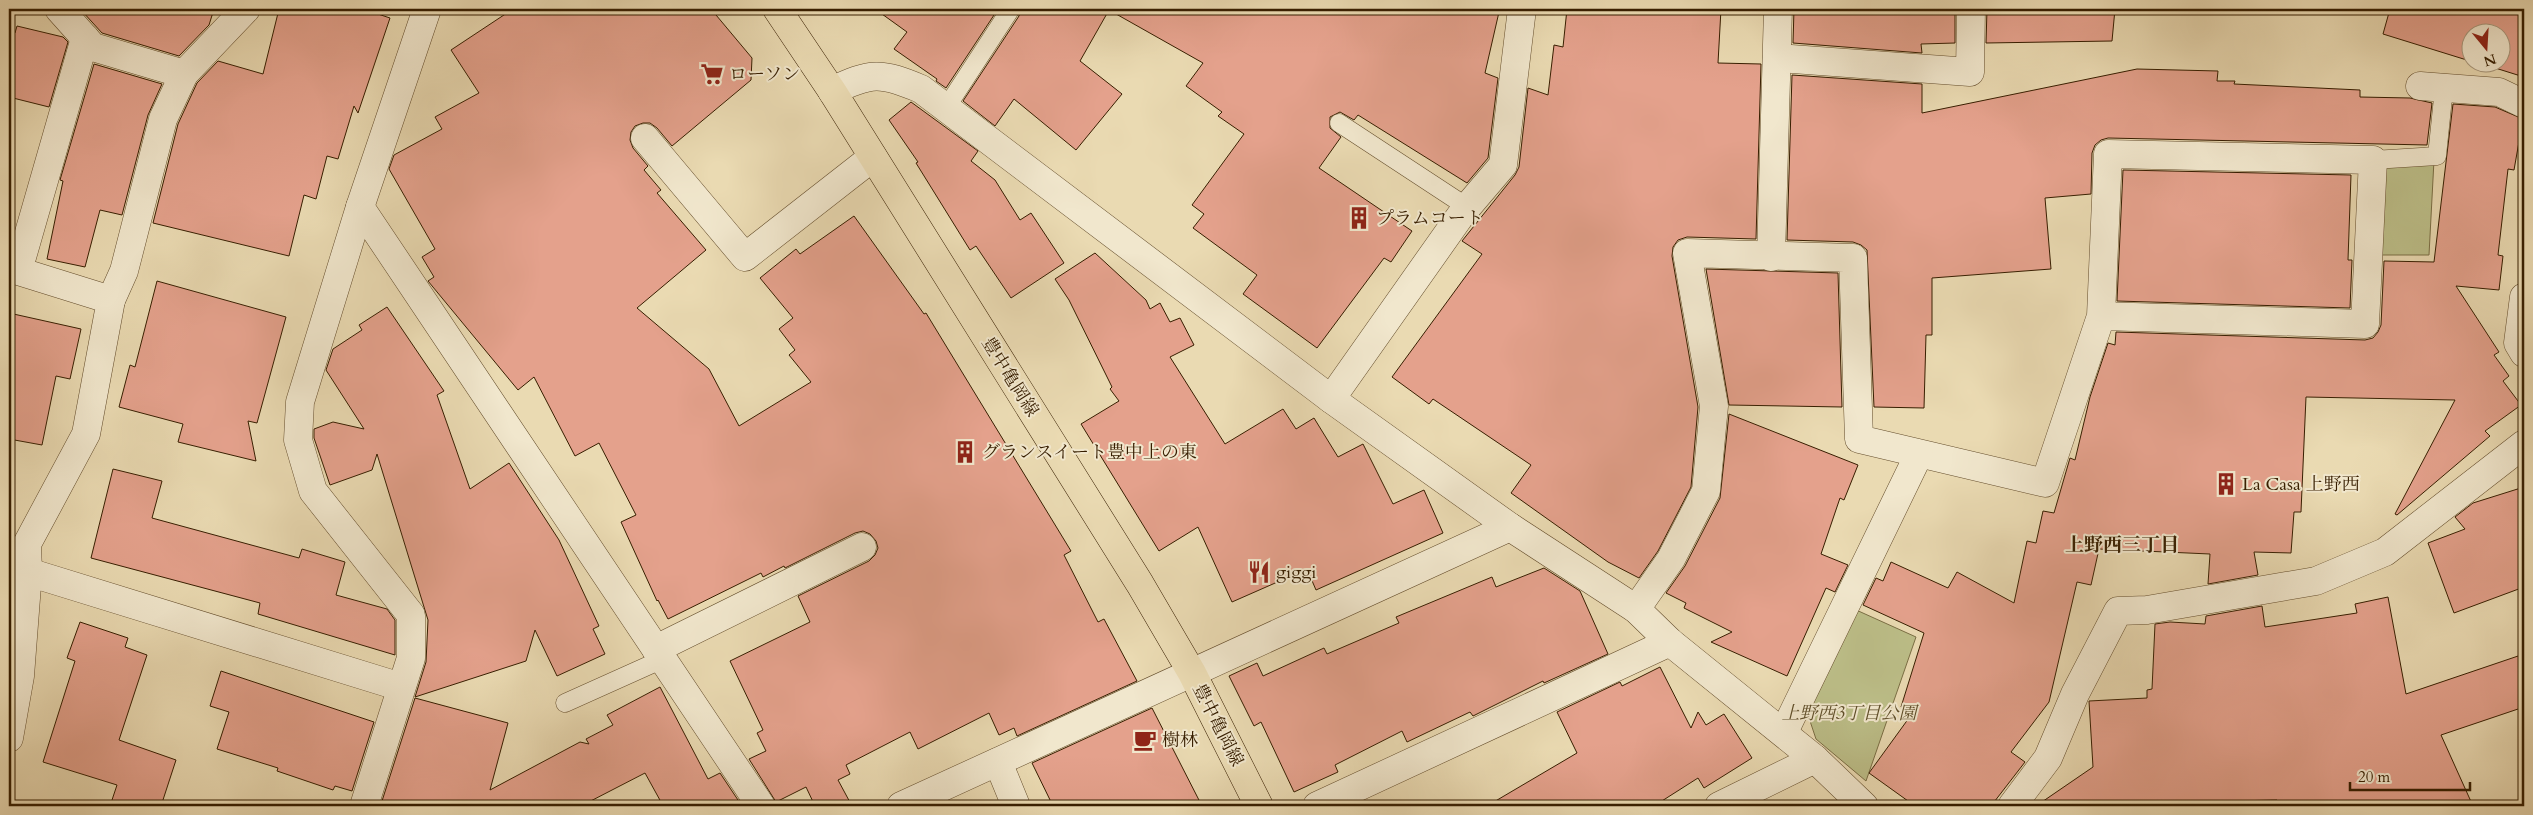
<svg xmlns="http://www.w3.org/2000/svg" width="2533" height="815" font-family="Cardo,'Noto Serif JP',serif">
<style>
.green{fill:#bcbe88;stroke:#7a6e44}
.building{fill:#e4a18c;stroke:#371e00}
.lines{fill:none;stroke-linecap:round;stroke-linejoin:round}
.lane-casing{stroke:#644d2c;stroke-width:19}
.street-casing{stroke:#644d2c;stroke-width:29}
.primary-casing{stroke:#371e00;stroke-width:29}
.lane{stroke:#f1e7cd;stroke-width:18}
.street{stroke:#f1e7cd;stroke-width:28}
.primary{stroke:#eadab2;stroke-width:28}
.labels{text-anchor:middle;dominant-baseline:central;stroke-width:4;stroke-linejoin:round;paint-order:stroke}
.poi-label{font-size:18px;fill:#371e00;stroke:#f1e7cd;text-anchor:start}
.street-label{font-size:18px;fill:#371e00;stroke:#f1e7cd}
.park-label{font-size:18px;font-style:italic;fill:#5f4e29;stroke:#f1e7cd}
.neighbourhood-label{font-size:19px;font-weight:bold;fill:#371e00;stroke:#f1e7cd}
</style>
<rect width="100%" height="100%" fill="#eadab2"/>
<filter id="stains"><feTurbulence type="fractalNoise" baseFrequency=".004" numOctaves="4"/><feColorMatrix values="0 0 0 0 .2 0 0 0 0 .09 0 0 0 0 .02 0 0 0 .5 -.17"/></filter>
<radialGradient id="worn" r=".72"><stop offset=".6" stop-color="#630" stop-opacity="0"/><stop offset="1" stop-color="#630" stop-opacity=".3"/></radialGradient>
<g class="green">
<polygon points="2434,160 2429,255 2380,255 2382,166"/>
<polygon points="1854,609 1916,637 1866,781 1816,739 1807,712"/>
</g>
<g class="building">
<polygon points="83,9 214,9 209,25 179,56 102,33 82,11"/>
<polygon points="279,9 363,9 390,18 358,113 354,106 338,159 327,156 316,199 304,195 289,256 153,223 178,124 197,83 218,61 263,74"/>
<polygon points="513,9 711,9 752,58 751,80 672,146 657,128 650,123 643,123 635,126 631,132 630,140 633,148 648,166 644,170 661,190 657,193 706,250 637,308 709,369 739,426 811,382 789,355 795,350 779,329 793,318 760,278 796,249 800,254 854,216 924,314 926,313 1071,551 1064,555 1098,622 1104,619 1137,681 1017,736 1014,728 999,735 989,713 918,749 910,732 846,765 850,774 838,780 852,806 815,806 806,787 776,802 749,759 766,751 757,733 763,730 730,661 810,622 798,596 869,561 875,555 878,548 876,541 870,534 863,531 855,533 785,568 784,566 763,577 761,573 668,619 658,600 657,601 621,522 636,515 599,443 575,456 534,377 518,390 428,281 434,277 422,257 435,249 389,169 394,155 442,129 435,117 479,93 451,50"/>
<polygon points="875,9 998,9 946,88 936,81 937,79 894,49 907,32"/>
<polygon points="1020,9 1482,9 1499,12 1485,73 1498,78 1488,158 1467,183 1358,115 1354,120 1340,112 1330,117 1330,128 1341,137 1319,168 1412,231 1391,262 1384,258 1317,348 1243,294 1257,275 1193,228 1204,214 1192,205 1244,134 1218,116 1222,112 1186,86 1203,63 1109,10 1080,61 1122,94 1076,150 1014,99 995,126 963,101 1019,16"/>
<polygon points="1567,9 1721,9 1718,63 1761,64 1756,239 1687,237 1678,240 1673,247 1672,256 1698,407 1691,487 1658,551 1639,578 1608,562 1511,493 1531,465 1433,399 1429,404 1392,377 1482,254 1462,241 1515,175 1519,167 1528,88 1548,95 1554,45 1563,47"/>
<polygon points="1794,9 1955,9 1955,43 1921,44 1922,53 1793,43"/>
<polygon points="1987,9 2115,9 2112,41 1986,43"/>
<polygon points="2390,9 2524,9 2524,77 2476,62 2500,62 2500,32 2470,32 2470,61 2383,34"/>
<polygon points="17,26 63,37 68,42 49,107 9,97 9,31 15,33"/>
<polygon points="94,64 162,84 148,115 122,215 100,210 85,267 47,259 63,181 60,180"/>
<polygon points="2137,69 2218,71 2217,81 2235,81 2234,84 2360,90 2360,97 2410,98 2432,103 2427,145 2108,138 2101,140 2095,145 2092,153 2091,194 2045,198 2051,269 1932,278 1932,335 1926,335 1924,408 1874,407 1867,250 1861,245 1853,242 1787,240 1792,75 1922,84 1922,113"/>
<polygon points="911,102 978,151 971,161 995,180 1020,220 1031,213 1064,263 1011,298 976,246 970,250 916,163 918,162 889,120"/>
<polygon points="2453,104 2495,107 2523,119 2514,170 2508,169 2498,255 2503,256 2499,290 2456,286 2499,352 2494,355 2509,376 2503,381 2521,405 2485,431 2490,436 2397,515 2395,514 2455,400 2306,397 2301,512 2294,512 2291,553 2254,552 2258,575 2208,584 2210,554 2099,549 2091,585 2077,582 2049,702 2011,752 2025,762 1991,806 1915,806 1869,773 1914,711 1901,707 1924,633 1863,605 1876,578 1883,581 1891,562 1948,588 1957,572 2014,603 2027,541 2036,543 2043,511 2054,513 2070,458 2075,460 2090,397 2108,343 2115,345 2116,332 2365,340 2373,338 2378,332 2381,325 2384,261 2434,262"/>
<polygon points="2123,170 2351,175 2348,260 2352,260 2350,308 2117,301"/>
<polygon points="1095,253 1146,300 1150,309 1160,303 1170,322 1180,318 1194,345 1170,357 1225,444 1283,409 1296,429 1314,418 1338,457 1363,444 1393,504 1424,490 1443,533 1316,590 1307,569 1232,602 1198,527 1159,551 1081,424 1119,401 1110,389 1112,387 1069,300 1055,279"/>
<polygon points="1706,269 1838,273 1842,407 1729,405"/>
<polygon points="157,281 286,317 257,423 248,421 256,461 178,442 183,424 119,407 130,365 135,367"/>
<polygon points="387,307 444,391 437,395 470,489 509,463 559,540 599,626 593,629 605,654 557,676 535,630 526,661 415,697 426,662 428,620 377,454 372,470 330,485 314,438 314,429 333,422 364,429 326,370 333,349 362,330 359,325"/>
<polygon points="9,313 81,329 70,379 56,376 42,445 9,439"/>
<polygon points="1729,414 1858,465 1844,500 1840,498 1821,554 1848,565 1835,592 1826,588 1787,676 1711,642 1732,632 1684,608 1686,603 1666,593 1685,566 1720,498"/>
<polygon points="113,469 162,481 152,518 299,558 302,549 345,562 336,595 387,609 395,620 395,655 258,614 260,603 91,558"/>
<polygon points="2524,487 2524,587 2454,613 2428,543 2465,529 2455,517 2473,503"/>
<polygon points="1544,568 1580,591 1608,654 1544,683 1543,681 1473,716 1470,712 1407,742 1402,731 1335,765 1338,772 1294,792 1261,722 1254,726 1229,676 1257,663 1263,676 1324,648 1327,654 1399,623 1396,617 1492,577 1496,587"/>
<polygon points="2388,597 2406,694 2524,654 2524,707 2441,735 2473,806 2278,806 2277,800 2188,802 2189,806 2036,806 2093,767 2089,701 2147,698 2147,690 2152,689 2155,624 2170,622 2205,624 2206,616 2262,606 2265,627 2357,613 2355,604"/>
<polygon points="80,622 128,638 125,647 147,655 119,740 176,760 161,806 110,806 117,785 43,762 75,661 67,658"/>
<polygon points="1660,667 1691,728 1698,712 1706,725 1724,714 1752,758 1704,788 1698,778 1654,806 1487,806 1577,753 1557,712 1620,682 1622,686"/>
<polygon points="221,671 374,722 352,791 335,786 333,790 277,771 278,768 217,749 229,712 210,706"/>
<polygon points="660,687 708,779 720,773 742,806 653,806 661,802 645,773 581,806 399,806 382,801 415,698 508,723 490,790 580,742 589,744 586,739 613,725 607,715"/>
<polygon points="1152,708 1202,806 1053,806 1032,763"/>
</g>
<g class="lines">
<defs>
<g id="lane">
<polyline points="946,108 1010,10"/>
<polyline points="1339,123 1467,207"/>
<polyline points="2373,160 2437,156 2444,88"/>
<polyline points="565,703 663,659"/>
</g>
<g id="street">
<polyline points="59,9 93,47 184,74 246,9"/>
<polyline points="1777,58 1970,72 1971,9"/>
<polyline points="2420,86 2499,92 2524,104"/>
<path d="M 832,91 C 871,72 881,72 921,89 L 1331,399 L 1510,527 L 1636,609 L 1670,642 L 1815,759 L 1864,806"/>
<polyline points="645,138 745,257 873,157"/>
<polyline points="360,207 761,806"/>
<polyline points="1771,257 1778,9"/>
<polyline points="2524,297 2518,343 2524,353"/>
<polyline points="111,300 124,271 163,119 184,74"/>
<polyline points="1331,399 1463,212 1503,165 1522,9"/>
<polyline points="28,572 27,544 86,434 111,300 18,271 85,38"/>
<polyline points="1636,609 1671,559 1706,491 1714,406 1687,253 1853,258 1859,439 2045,483 2101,316 2108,154 2373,160 2365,324 2101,316"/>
<polyline points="656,649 862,547"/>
<polyline points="1784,732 1919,454"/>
<polyline points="9,738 20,676 28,572 401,687"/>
<polyline points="998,762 1016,806"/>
<polyline points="364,806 411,658 411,615 313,491 298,440 300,402 360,207 427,9"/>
<polyline points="901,806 1510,527"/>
<polyline points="1317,806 1670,642"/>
<polyline points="1719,806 1815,759"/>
<polyline points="2012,806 2048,758 2075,694 2118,611 2147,610 2316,581 2385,552 2524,444"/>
</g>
<polyline id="primary" points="777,9 832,91 1140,584 1192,673 1259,806"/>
</defs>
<use href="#lane" class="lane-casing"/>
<use href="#street" class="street-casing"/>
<use href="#primary" class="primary-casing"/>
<use href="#lane" class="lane"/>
<use href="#street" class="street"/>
<use href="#primary" class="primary"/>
</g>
<defs>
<symbol id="supermarket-bare" viewBox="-9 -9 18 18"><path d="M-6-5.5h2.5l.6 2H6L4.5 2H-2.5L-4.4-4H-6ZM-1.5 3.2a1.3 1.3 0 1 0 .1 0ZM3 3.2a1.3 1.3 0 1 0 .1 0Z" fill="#8f2418" stroke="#f1e7cd" stroke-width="2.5" paint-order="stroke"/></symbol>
<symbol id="building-bare" viewBox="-9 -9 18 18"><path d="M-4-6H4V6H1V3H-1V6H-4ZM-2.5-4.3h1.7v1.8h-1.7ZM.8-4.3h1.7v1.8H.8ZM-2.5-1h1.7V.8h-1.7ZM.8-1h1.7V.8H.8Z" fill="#8f2418" stroke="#f1e7cd" stroke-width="2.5" paint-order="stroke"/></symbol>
<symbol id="restaurant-bare" viewBox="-9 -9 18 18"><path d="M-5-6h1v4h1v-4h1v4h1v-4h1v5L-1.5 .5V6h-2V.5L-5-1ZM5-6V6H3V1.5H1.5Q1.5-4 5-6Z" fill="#8f2418" stroke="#f1e7cd" stroke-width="2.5" paint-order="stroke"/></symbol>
<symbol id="cafe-bare" viewBox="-9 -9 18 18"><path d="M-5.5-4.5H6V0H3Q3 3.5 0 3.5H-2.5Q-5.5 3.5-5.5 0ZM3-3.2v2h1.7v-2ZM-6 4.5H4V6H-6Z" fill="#8f2418" stroke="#f1e7cd" stroke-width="2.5" paint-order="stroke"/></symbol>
</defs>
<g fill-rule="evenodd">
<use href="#supermarket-bare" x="696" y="58" width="32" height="32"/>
<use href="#building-bare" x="1343" y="202" width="32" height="32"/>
<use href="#building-bare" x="949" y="436" width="32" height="32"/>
<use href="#building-bare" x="2210" y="468" width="32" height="32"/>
<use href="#restaurant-bare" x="1243" y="556" width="32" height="32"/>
<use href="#cafe-bare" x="1129" y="724" width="32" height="32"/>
</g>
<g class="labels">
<g class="poi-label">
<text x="729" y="74">ローソン</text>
<text x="1376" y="218">プラムコート</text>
<text x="982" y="452">グランスイート豊中上の東</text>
<text x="2242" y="484">La Casa 上野西</text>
<text x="1276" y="572">giggi</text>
<text x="1162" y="740">樹林</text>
</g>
<g class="street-label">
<text transform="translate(1010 377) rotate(58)">豊中亀岡線</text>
<text transform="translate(1218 725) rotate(63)">豊中亀岡線</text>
</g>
<g class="park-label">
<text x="1849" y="713">上野西3丁目公園</text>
</g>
<g class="neighbourhood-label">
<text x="2122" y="545">上野西三丁目</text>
</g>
</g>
<rect width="2533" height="815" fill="none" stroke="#eadab2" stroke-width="30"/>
<rect x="10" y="10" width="2513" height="795" fill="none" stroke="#371e00" stroke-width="2.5"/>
<rect x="15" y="15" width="2503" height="785" fill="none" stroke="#371e00"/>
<g transform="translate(2486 48) rotate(162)"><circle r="24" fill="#f1e7cd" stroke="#a7977b"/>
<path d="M0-4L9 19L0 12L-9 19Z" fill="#8f2418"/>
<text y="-8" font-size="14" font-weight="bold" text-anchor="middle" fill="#371e00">N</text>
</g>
<path d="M2350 782v8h120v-8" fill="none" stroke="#371e00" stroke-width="2.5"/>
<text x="2358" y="782" font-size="15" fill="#371e00" stroke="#f1e7cd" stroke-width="4" paint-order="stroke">20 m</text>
<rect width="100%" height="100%" filter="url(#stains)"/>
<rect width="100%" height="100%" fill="url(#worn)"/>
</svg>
